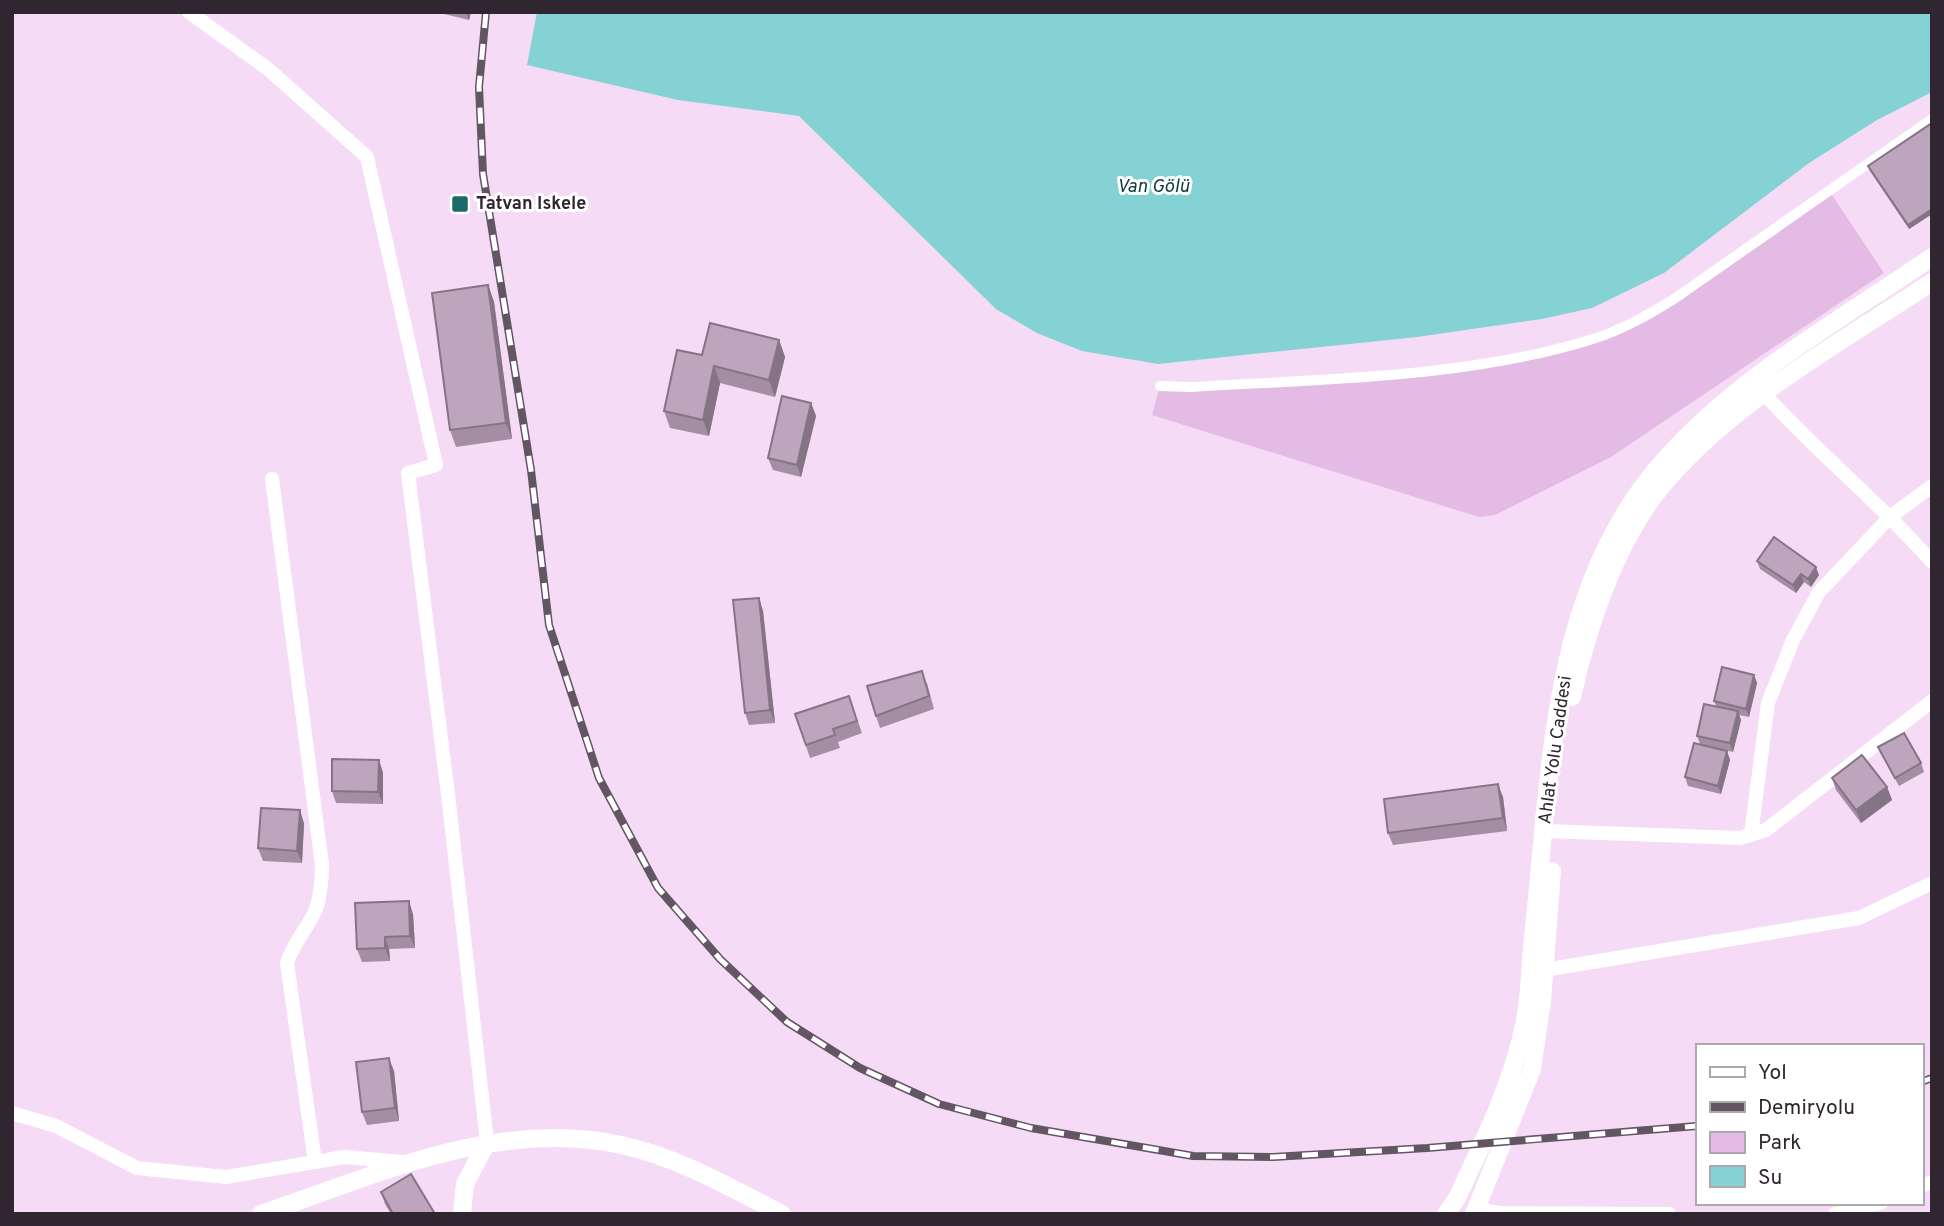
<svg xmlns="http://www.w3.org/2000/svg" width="1944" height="1226" font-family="Overpass,sans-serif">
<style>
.green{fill:#e4bbe4}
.water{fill:#84d2d4}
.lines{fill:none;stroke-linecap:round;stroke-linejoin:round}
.pedestrian{stroke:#fff;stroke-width:10}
.minor{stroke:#fff;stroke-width:14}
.tertiary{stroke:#fff;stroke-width:18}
.rail-casing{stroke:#635563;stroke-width:8}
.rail{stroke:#fff;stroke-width:5;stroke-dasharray:16;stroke-linecap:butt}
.wall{fill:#a38ea3}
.shaded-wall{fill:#857485}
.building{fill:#bea5be;stroke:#857485;stroke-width:2}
.poi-dot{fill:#1c696b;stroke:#fff;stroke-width:2.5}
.labels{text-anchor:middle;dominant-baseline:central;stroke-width:6;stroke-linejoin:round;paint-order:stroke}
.poi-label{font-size:18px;font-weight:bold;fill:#302630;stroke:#fff;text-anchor:start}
.street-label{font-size:18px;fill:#302630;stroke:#fff}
.water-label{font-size:19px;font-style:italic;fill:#143a3c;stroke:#fff}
</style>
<rect width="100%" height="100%" fill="#f5dbf5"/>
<polygon class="green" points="1828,189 1884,273 1611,457 1495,515 1479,517 1152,415 1160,386 1397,373 1516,357 1630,324"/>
<polygon class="water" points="537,12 1932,12 1932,92 1877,120 1809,163 1664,273 1592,308 1542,319 1417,337 1158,364 1082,351 1037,333 996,309 799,116 678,100 527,65"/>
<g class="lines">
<path class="pedestrian" d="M 1160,386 L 1192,387 C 1322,379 1468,378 1593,339 C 1622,330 1648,315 1674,299 L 1932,119"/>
<g class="minor">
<polyline points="189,12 268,69 367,157 436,465 408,473 449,803 487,1142"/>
<path d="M 1758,387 C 1812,449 1877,499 1932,562"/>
<path d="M 272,479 L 322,865 C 322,880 321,894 316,909 C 308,928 293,943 287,963 L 315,1162"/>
<polyline points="1545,831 1740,838 1766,830 1932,701"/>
<polyline points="1751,835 1768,703 1793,640 1819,592 1890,517 1932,486"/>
<polyline points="1544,970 1859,918 1932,883"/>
<polyline points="12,1113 56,1126 137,1168 226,1177 344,1157 403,1162"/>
<polyline points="1921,1186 1932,1182"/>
<polyline points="1477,1209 1500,1213 1669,1214"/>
<polyline points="1835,1214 1881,1203"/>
</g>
<g class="tertiary">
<path d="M 1572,697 C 1588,627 1613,549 1657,492 C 1726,405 1840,343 1932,282"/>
<path d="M 261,1214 C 377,1175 497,1118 621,1145 C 678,1157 731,1188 782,1214"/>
<polyline points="462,1214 465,1184 487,1142"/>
<path d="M 1446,1214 L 1457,1198 C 1483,1142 1511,1087 1524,1026 C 1530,997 1530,966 1533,937 C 1550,785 1549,608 1647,481 C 1721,386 1833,325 1932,257"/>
<polyline points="1474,1214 1532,1069 1542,1001 1552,871"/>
</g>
<defs>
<g id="rail">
<polyline points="486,12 479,87 483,174 531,470 549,625 599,778 658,888 720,959 787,1022 860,1068 939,1104 1031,1128 1193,1156 1273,1157 1427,1148 1697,1126"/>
<polyline points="1921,1082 1932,1078"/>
</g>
</defs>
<use href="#rail" class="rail-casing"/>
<use href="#rail" class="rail"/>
</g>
<g class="wall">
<polygon points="443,12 471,12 469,20 444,14"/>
<polygon points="1932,123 1932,214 1909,229 1870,171 1868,166"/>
<polygon points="488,285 494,302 512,439 456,447 450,430"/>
<polygon points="779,340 785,357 775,397 720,383 709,436 670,428 664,411 702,355"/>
<polygon points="811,403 816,416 801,477 773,470 768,458"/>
<polygon points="1757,561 1819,575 1811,587 1804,582 1796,593 1760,569"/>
<polygon points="759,598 763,611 775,723 749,725 745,713"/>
<polygon points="1754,675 1757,683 1749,717 1739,715 1741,720 1733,752 1700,744 1697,736 1716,706 1714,701"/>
<polygon points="927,683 934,709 880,728 876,716"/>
<polygon points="849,696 862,733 838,742 840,748 810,758 795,714"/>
<polygon points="1878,747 1921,763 1924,772 1899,786 1882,755"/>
<polygon points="1727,751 1730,760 1721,794 1688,786 1685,777"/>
<polygon points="379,760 383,773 383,804 336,803 332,791"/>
<polygon points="1832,778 1887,787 1892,800 1861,823 1836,790"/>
<polygon points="1503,797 1507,831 1393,845 1388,833"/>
<polygon points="304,823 302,863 263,861 258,848"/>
<polygon points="413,914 415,948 389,949 390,961 362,962 357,949"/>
<polygon points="394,1071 399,1121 367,1125 362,1112"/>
<polygon points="381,1192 435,1214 391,1214 385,1204"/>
</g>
<g class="shaded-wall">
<polygon points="466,12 471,12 469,20"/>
<polygon points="1932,209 1932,214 1909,229 1908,225"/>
<polygon points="488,285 494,302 512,439 506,423"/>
<polygon points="779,340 785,357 775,397 769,380"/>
<polygon points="714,366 720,383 709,436 703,420"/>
<polygon points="811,403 816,416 801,477 797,465"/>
<polygon points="1816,567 1819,575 1811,587 1808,579"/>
<polygon points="1801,574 1804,582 1796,593 1793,585"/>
<polygon points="759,598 763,611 775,723 770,710"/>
<polygon points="1754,675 1757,683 1749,717 1746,709"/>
<polygon points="1738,711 1741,720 1733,752 1730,743"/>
<polygon points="1727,751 1730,760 1721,794 1718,786"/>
<polygon points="379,760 383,773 383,804 378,792"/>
<polygon points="1498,784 1503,797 1507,831 1503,818"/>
<polygon points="1887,787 1892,800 1861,823 1856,810"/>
<polygon points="300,810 304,823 302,863 297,851"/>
<polygon points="409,901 413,914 415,948 410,936"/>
<polygon points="385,937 389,949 390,961 385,948"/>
<polygon points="389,1058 394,1071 399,1121 395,1108"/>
</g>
<g class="building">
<polygon points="1932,123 1932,209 1908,225 1868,166"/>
<polygon points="488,285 506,423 450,430 432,293"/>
<polygon points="710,323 779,340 769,380 714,366 703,420 664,411 677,350 702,355"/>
<polygon points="782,396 811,403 797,465 768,458"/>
<polygon points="1774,537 1816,567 1808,579 1801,574 1793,585 1757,561"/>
<polygon points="759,598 770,710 745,713 733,600"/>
<polygon points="1722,667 1754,675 1746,709 1714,701"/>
<polygon points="922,671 929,696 876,716 867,686"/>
<polygon points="849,696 857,721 833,729 835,735 806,745 795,714"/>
<polygon points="1704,704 1738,711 1730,743 1697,736"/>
<polygon points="1904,733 1921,763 1895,778 1878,747"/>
<polygon points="1694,743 1727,751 1718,786 1685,777"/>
<polygon points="1862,755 1887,787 1856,810 1832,778"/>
<polygon points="332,759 379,760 378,792 332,791"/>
<polygon points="1498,784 1503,818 1388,833 1384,799"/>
<polygon points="261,808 300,810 297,851 258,848"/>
<polygon points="409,901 410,936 385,937 385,948 357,949 355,903"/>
<polygon points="389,1058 395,1108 362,1112 356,1062"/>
<polygon points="411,1174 435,1214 393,1214 381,1192"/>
</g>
<rect class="poi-dot" x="451" y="195" width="18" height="18" rx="3.5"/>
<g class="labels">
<g class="poi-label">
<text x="476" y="204">Tatvan Iskele</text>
</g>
<g class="street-label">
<text transform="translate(1556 750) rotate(-82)">Ahlat Yolu Caddesi</text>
</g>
<g class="water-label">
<text x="1153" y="187">Van Gölü</text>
</g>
</g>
<rect width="1944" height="1226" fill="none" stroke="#302630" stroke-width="28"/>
<rect x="1696" y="1044" width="228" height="161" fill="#ffffff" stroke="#aca8ac" stroke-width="2"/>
<rect x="1710" y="1067" width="35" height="10" fill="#ffffff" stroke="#aca8ac" stroke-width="2"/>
<text x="1758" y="1079" font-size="21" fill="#302630">Yol</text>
<rect x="1710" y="1102" width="35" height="10" fill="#635563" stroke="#aca8ac" stroke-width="2"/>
<text x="1758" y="1114" font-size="21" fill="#302630">Demiryolu</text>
<rect x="1710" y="1132" width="35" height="21" fill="#e4bbe4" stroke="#aca8ac" stroke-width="2"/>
<text x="1758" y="1149" font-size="21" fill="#302630">Park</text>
<rect x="1710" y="1166" width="35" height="21" fill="#84d2d4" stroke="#aca8ac" stroke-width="2"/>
<text x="1758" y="1184" font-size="21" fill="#302630">Su</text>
</svg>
